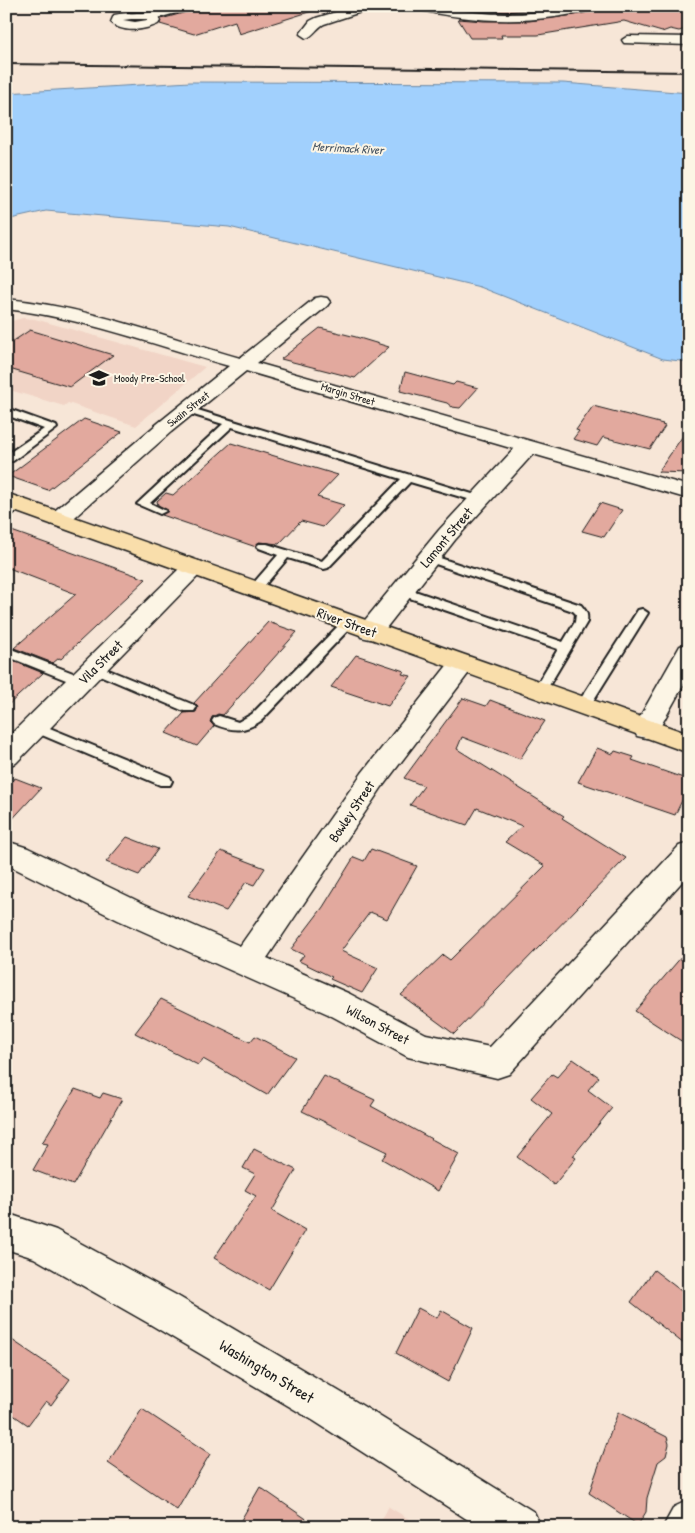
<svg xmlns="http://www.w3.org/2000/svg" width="695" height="1533" font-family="'Patrick Hand',sans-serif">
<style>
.built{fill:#f1d4c6}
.water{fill:#a1d0fd;stroke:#6c88a3}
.building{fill:#e2a99e;stroke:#1c1c1c}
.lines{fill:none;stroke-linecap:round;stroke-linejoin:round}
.lane-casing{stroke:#1c1c1c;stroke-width:4}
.street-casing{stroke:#1c1c1c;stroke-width:3}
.secondary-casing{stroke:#1c1c1c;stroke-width:3}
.primary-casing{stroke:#1c1c1c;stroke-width:3}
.lane{fill:#fcf5e5;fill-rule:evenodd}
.street{fill:#fcf5e5;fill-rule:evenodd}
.secondary{fill:#fcf5e5;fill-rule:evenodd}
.primary{fill:#f9deab;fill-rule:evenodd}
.rail{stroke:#1c1c1c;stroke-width:2}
.labels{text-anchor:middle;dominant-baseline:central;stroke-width:4;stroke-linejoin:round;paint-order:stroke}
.far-poi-label{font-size:11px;fill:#1c1c1c;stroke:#fcf5e5;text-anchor:start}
.far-street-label{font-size:11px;fill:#1c1c1c;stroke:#fcf5e5}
.far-water-label{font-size:12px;font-style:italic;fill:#445260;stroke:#fcf5e5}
.street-label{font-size:14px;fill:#1c1c1c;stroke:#fcf5e5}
.near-street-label{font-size:16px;fill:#1c1c1c;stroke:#fcf5e5}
</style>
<rect width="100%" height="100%" fill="#f7e6d7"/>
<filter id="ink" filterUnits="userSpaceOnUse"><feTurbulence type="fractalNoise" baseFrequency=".02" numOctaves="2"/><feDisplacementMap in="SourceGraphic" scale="10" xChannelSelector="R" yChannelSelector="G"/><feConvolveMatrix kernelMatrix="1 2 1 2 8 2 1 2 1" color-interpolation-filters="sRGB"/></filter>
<g filter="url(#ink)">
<g class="built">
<polygon points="23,318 35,319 205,367 136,426 68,403 64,406 6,389 6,328 12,321"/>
<polygon points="389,1506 389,1507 422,1527 378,1527"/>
</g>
<polygon class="water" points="190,82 563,83 689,93 689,362 663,359 480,287 229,227 46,211 6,220 6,93"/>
<g class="building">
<polygon points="119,6 167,6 154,10 119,12"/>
<polygon points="197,6 311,6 312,11 239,34 235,21 194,34 160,24 161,19 194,10"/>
<polygon points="450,6 570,6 505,12"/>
<polygon points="602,6 689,6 689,28 679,31 670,29 662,32 624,21 538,35 501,35 502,38 470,38 458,19 484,21 529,21 575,15 598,10"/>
<polygon points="320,328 356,337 389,347 355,378 281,359"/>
<polygon points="30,330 113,355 70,387 6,368 6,346"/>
<polygon points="405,372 453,385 456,382 478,388 460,408 452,407 447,403 400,391"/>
<polygon points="593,406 663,424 662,425 665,426 650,449 603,437 597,446 573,439 579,431 576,430"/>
<polygon points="84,419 122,432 48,490 8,476"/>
<polygon points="689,427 689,473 658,472"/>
<polygon points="231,443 338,475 317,497 344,505 323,527 301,521 279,544 259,542 256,547 162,515 168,510 158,505 157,501 166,493 173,495"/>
<polygon points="600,503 622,510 604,537 582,531"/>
<polygon points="6,529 146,579 61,659 59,658 53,663 14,648 76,594 6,567"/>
<polygon points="268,622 297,632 223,715 218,714 212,717 210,722 214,726 197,746 166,733 184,713 196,712 198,707 194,703"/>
<polygon points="356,655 404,671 402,674 411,676 388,706 331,687"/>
<polygon points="6,658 43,673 6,707"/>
<polygon points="463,698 486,706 490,700 545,721 520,759 462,737 457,749 564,816 562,818 626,858 454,1034 401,995 443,955 450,960 545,866 505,842 522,826 477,808 467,825 410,805 424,786 404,778"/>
<polygon points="597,748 613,754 615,751 634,757 632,760 689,780 689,786 675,815 578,782"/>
<polygon points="15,778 41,788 6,826 6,788"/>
<polygon points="127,837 158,849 139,875 106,862"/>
<polygon points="371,849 417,866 387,919 370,912 341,951 378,968 362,993 330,979 332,977 299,961 304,955 291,949 323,907 354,857 364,861"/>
<polygon points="221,851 265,868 254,885 246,882 226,911 188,896"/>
<polygon points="689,948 689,1046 635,1011"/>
<polygon points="161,999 250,1042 255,1036 295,1057 267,1095 203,1059 198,1065 135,1033"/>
<polygon points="573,1059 599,1077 588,1090 612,1108 573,1156 576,1158 554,1185 517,1157 552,1114 531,1098 552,1074 557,1077"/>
<polygon points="324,1076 375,1100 371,1106 459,1154 438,1191 382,1159 387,1152 302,1111"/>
<polygon points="75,1089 100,1098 103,1093 122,1099 73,1185 33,1170 48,1144 42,1143"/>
<polygon points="254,1149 296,1170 272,1211 305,1230 269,1290 214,1258 256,1196 245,1190 255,1174 243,1168"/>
<polygon points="654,1270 689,1297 689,1348 631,1302"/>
<polygon points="418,1308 437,1318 441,1310 473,1328 448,1382 396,1353"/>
<polygon points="6,1336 70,1379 51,1405 46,1401 28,1425 6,1410"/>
<polygon points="142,1409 210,1454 177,1510 108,1463"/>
<polygon points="618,1412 667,1437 669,1444 666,1456 658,1462 647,1498 646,1512 638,1525 589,1493"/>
<polygon points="260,1487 318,1527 237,1527"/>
</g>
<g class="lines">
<defs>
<g id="lane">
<polygon points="188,407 482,497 483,499 478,502 410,482 328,568 324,569 288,558 259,592 251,592 249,589 251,586 278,555 259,548 257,546 259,544 267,544 322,561 401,479 232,427 150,503 166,511 160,514 137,504 223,424 184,412 183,410"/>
<polygon points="6,408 56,426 57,428 13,461 6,461 6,455 44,429 6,415"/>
<polygon points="19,502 25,505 23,507 6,518 6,509"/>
<path d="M 428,554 L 581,605 C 587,612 588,614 587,622 L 544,694 L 534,694 L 533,691 L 558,649 L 398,594 L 396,591 L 402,587 L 406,588 L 563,642 L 575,622 L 576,614 L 573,611 L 424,560 L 422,558 L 424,556 Z"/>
<polygon points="642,609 648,613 588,709 578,709 576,706 578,703 638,610"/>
<path d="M 348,619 L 352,620 L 354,623 L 352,626 L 262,720 C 245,732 233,732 214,724 L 212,721 L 214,718 L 219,716 L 238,722 L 252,714 L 344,620 Z"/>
<polygon points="6,647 86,678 87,681 81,685 76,684 6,656"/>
<polygon points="94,664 194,705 196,708 194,711 184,711 90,671 88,668 90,665"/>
<polygon points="35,722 170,777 172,781 170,785 160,785 30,730 28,727 30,724"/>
</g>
<g id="street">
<path d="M 175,6 L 195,6 L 193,8 L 158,18 L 160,21 L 158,24 C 145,30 122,34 111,22 L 114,15 C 129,12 137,14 151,12 C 158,12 167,8 175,6 ZM 131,19 L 147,19 L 147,20 L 135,22 L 123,20 Z"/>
<path d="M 356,6 L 375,6 L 373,8 L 324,24 C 317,27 314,36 306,38 L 300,34 L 310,21 L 316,18 Z"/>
<path d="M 409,6 C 441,6 472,14 505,14 C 537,15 568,6 600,6 L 598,8 C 536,25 477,23 415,9 Z"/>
<polygon points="628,36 689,37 689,45 624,43 622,40"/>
<path d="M 321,297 L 327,298 L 330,302 L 327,306 L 257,363 L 689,486 L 689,499 L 533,454 L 455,540 L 379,637 L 370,639 L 361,637 L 358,631 L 361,625 L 439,530 L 514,449 L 246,371 L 171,432 L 67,524 L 59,526 L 51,524 L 48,519 L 51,514 L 157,424 L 229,366 C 157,346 80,317 6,309 L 6,299 C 85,306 164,336 240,358 L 315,298 Z"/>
<polygon points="194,560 202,562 206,567 202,572 16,763 6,766 6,739 186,562"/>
<polygon points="689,644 689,675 659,729 655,736 646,738 637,736 633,729 680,646"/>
<polygon points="462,656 471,658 475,664 471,670 382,787 267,958 350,994 426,1034 490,1047 679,846 689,843 689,874 509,1074 497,1078 408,1057 328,1014 118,920 6,864 6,841 28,848 140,902 240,946 362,773 453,658"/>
<polygon points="689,1500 689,1527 663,1527 674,1507"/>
</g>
<polygon id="secondary" points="6,1213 56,1230 176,1295 342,1393 534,1512 541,1527 479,1527 314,1421 148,1323 34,1258 6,1249"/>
<polygon id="primary" points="6,493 689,734 689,753 6,508"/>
</defs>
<use href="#lane" class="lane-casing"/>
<use href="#street" class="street-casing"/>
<use href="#secondary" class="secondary-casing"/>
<use href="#primary" class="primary-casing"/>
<use href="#lane" class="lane"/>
<use href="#street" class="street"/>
<use href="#secondary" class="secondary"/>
<use href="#primary" class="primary"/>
<polyline class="rail" points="6,64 689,72"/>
</g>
</g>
<defs>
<symbol id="school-bare" viewBox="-9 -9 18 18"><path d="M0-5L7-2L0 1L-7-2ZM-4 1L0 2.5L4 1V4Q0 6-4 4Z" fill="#1c1c1c" stroke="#fcf5e5" stroke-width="2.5" paint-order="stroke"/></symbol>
</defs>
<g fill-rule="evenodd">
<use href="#school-bare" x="85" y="364" width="28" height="28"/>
</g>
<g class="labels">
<g class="far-poi-label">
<text x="114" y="378">Moody Pre-School</text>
</g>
<g class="far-street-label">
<text transform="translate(348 394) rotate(17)">Margin Street</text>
<text transform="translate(188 409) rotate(-38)">Swain Street</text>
</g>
<g class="far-water-label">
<text transform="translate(348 148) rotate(3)">Merrimack River</text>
</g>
<g class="street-label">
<text transform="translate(446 537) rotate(-50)">Lamont Street</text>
<text transform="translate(347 622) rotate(20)">River Street</text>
<text transform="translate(100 662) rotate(-45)">Vila Street</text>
<text transform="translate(351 811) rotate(-56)">Bowley Street</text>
<text transform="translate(378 1024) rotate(28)">Wilson Street</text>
</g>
<g class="near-street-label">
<text transform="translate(267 1371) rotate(31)">Washington Street</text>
</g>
</g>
<rect width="695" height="1533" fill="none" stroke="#fcf5e5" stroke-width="25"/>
<rect x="12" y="12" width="670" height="1508" fill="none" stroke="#1c1c1c" stroke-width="2" filter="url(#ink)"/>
</svg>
